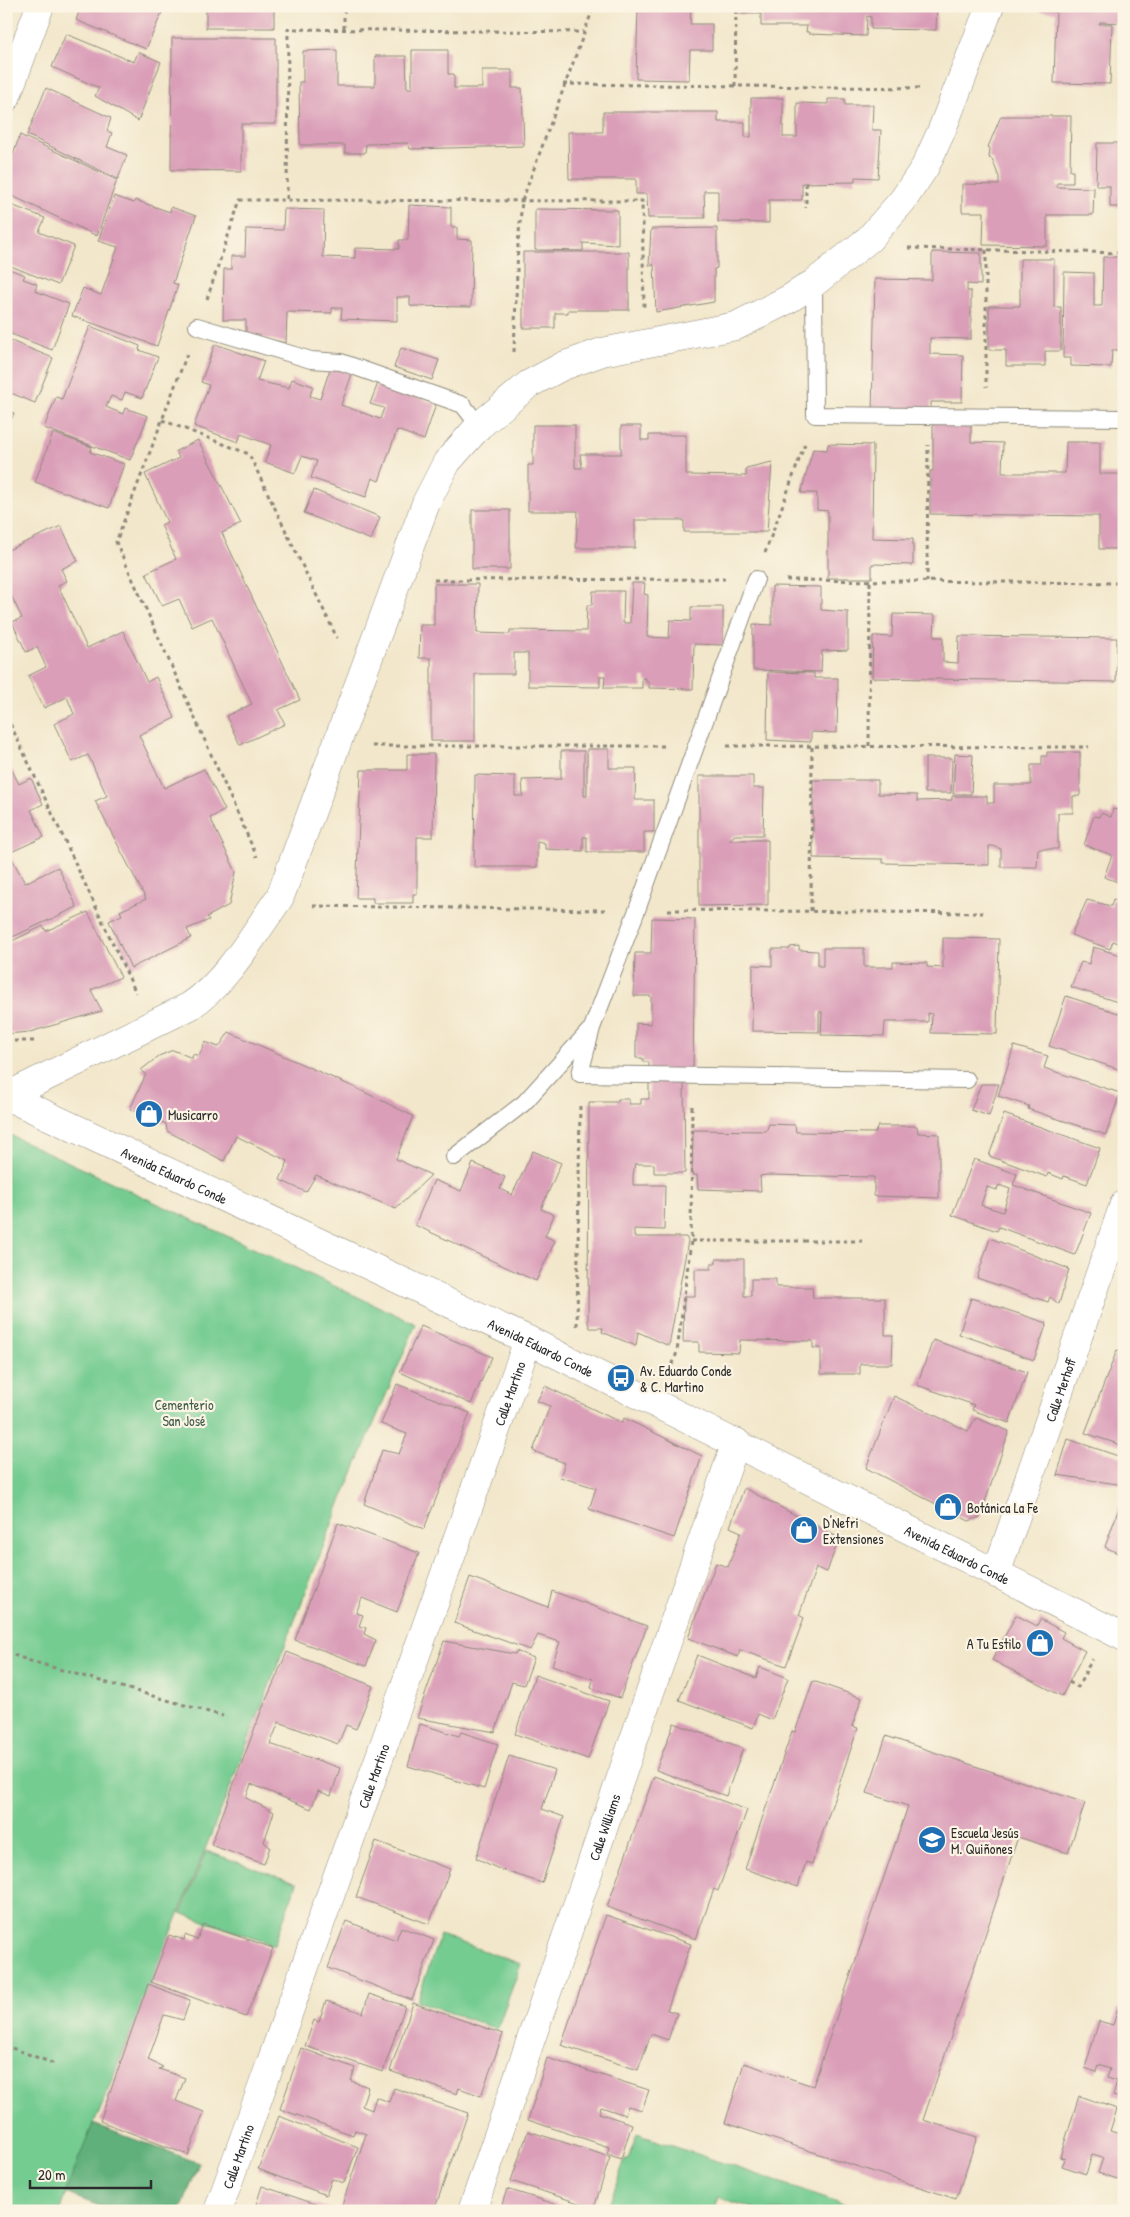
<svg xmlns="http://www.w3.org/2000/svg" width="1130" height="2217" font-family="'Patrick Hand',sans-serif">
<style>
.green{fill:#75cc91;stroke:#507c5e}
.forest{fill:#60b07b;stroke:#466e53}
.building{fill:#da9eb8;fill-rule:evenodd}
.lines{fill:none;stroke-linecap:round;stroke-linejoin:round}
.service-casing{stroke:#8e897b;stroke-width:18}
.minor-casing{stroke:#8e897b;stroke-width:29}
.tertiary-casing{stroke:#8e897b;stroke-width:29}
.path{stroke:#8e897b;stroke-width:3;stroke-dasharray:4 4;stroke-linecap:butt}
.service{stroke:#fff;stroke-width:16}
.minor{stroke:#fff;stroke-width:28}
.tertiary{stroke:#fff;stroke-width:28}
.labels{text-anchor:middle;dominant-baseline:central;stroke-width:4.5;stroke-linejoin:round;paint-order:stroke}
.poi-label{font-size:14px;fill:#2b2b2b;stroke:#fcf5e5;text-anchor:start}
.street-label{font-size:14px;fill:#2b2b2b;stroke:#fcf5e5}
.park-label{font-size:14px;fill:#415b4a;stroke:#fcf5e5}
</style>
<rect width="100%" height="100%" fill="#fcf5e5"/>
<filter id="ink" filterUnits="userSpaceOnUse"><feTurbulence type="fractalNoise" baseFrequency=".02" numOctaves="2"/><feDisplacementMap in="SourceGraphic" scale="10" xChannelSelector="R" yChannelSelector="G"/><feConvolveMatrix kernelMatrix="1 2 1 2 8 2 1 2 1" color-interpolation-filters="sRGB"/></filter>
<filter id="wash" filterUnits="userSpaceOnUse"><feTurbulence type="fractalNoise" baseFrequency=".0096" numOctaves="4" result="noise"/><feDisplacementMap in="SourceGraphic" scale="20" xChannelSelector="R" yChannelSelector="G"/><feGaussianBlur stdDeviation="1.12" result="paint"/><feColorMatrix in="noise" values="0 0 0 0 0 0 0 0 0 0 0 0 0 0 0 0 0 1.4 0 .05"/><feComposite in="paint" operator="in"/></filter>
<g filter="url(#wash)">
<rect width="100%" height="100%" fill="#f2e7cb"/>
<g class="green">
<polygon points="6,1133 416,1324 339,1506 229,1790 59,2211 6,2211"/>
<polygon points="206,1851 297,1883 274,1945 181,1913"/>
<polygon points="440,1935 521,1964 497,2029 417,2001"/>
<polygon points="637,2134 865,2211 762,2211 718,2197 713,2211 607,2211 625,2159 628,2159"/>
</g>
<polygon class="forest" points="93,2124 199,2163 181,2211 113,2211 65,2193"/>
<g id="blocks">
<g class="building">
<polygon points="81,6 154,6 163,10 146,49 76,20"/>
<rect x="206" y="6" width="68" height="22"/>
<polygon points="638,6 691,6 690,24 712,24 712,50 690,50 689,80 636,79"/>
<polygon points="738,6 937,6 936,30 871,29 871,17 867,16 866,36 809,34 809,32 806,32 807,26 761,26 761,14 738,14"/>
<polygon points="1039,6 1124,6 1124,23 1100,22 1099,24 1112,24 1110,84 1054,83 1056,12 1039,11"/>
<polygon points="66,34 134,62 138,52 161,62 138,121 95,96 99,88 52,67"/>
<polygon points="172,38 276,38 276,124 241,124 241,171 171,170"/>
<polygon points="337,50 337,86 375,86 375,56 406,56 407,88 412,88 412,50 448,50 448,74 454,74 454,88 482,88 482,70 512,70 512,88 522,88 524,146 410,149 408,143 366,144 365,153 345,153 345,145 300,145 299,82 303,82 303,51"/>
<polygon points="46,88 111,118 107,131 112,133 107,147 127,155 118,179 27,135"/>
<polygon points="751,98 783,98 783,137 797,137 797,103 828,104 828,99 845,99 845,105 873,105 872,130 881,130 878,178 855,177 855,182 802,183 802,200 769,200 769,223 718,222 718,191 704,191 705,218 648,218 647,194 636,194 636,179 569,179 568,132 603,132 603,112 718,112 718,122 745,122 745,137 751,137"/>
<polygon points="1001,116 1071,116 1070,171 1073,171 1073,183 1057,183 1057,187 1094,188 1093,215 1047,215 1047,246 983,245 984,212 962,212 962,184 999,185 999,177 992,159 989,158 990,148 988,147"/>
<polygon points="20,135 117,180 97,236 6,193 6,174"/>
<polygon points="1097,143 1124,143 1124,207 1110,207 1110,186 1096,186"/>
<polygon points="114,196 134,203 135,200 170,212 171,207 196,216 173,283 178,285 157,346 72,316 83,288 101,295 118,247 98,241"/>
<polygon points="6,203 45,218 39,232 74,246 58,285 6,264 6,240 12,228 6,226"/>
<polygon points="409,205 451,207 451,227 457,227 457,239 472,240 471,307 410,306 410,297 397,297 397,321 341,319 342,308 332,308 332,313 287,312 286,343 246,334 246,320 223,320 224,269 231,269 231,256 245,256 246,229 283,230 284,209 324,210 323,257 355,258 355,248 399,249 399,240 408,240"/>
<polygon points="535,209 618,210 618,245 583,243 583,251 535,250"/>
<polygon points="717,228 717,268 714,269 714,302 656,312 654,265 649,265 651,229"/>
<polygon points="523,252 629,252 629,310 568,310 568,313 555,313 555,328 523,328"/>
<polygon points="932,252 981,253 981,285 967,284 967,291 971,291 971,339 930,338 930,354 963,355 962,402 931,402 931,414 872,413 875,279 932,280"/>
<polygon points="1103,257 1124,257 1124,350 1112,350 1111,367 1071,366 1071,358 1063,358 1064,272 1094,273 1094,306 1102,306"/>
<polygon points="1020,259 1054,259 1054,307 1061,307 1061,351 1045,351 1045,366 1006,366 1006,350 989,350 989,306 1020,306"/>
<polygon points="6,268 25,275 23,279 37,284 35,291 69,304 52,350 6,332"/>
<polygon points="90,326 140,346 139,350 158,357 142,398 125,392 122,400 111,396 106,407 123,414 125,408 148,416 130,460 44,428 56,397 62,399"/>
<polygon points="6,339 53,358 35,403 6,391"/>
<polygon points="215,344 264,361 257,381 289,388 292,379 313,386 310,396 320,399 331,366 352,374 341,405 380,419 384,408 370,404 378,383 436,404 424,440 397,430 379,481 372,478 366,497 311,478 317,461 302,456 295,473 265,462 271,445 241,434 238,442 194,426 209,385 201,382"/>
<polygon points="401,348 439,360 432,380 394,367"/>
<polygon points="6,411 14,413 6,431"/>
<polygon points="933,422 971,422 971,442 1003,443 1002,473 1065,473 1066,442 1100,442 1100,474 1124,474 1124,549 1099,549 1099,516 930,514 930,471 933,471"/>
<polygon points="533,425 575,425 575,468 582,468 580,454 621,454 621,426 641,426 641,440 649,440 649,435 686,435 686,475 746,476 746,468 772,462 767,532 684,532 684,520 635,520 635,548 576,548 578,511 528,511 528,465 533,465"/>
<polygon points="53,433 92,447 90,452 124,464 109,508 35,482"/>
<polygon points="198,440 241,524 222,533 300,700 278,710 285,724 240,745 226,716 252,704 212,618 192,627 179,599 162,606 146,573 176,559 161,525 167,522 145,474 179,458 176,451"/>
<polygon points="828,444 873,445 872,538 913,539 913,565 872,564 872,578 828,578 828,511 817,510 817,493 801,493 813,449 827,450"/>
<polygon points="314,490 380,517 371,540 304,513"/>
<rect x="472" y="510" width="38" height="59"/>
<polygon points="61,526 78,561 61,569 67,581 58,585 87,648 123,631 147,682 156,677 175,718 139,735 164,788 204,769 225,810 210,818 236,872 229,905 207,917 209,920 187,929 191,938 131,968 109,921 122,915 120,911 146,899 95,801 107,796 88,755 72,762 54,724 74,714 67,697 44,708 28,676 46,667 37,647 26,652 12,622 22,618 6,585 6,551"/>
<polygon points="632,583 645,583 644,594 648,595 647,637 669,638 670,620 691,621 691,607 723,607 723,645 694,644 693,689 649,688 649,682 646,682 646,678 642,678 642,688 604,688 605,676 600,676 600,687 528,686 528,653 514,653 514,674 475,674 475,741 431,741 431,658 419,658 420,625 434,625 434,584 478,584 477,633 510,634 510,630 586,631 587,605 592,605 593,591 624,591 623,623 630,623"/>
<polygon points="772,586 821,587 821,610 848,612 848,650 822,651 821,672 753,670 753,624 772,625"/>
<polygon points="893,614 935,615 934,637 943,637 943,662 958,663 959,636 1117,638 1116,682 872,678 873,636 892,637"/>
<polygon points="768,672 814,673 814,678 838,678 837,733 811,732 811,742 767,740"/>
<polygon points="587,749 609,749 609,768 636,768 635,800 654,800 654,832 644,832 644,852 587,852 587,837 583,837 583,851 545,849 545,843 537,841 537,867 474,867 475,775 515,776 515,796 523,796 522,780 561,779 561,751 584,751 584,796 587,796"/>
<polygon points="1047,752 1080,752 1080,796 1073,796 1073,813 1058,813 1058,849 1038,849 1037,867 1001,867 1001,849 993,846 989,846 989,865 883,863 883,859 813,858 813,780 878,780 878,794 917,795 917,801 952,800 952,796 987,796 987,803 994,803 994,785 1031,785 1031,765 1042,765 1042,756 1047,756"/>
<polygon points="407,754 434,754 433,837 417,837 417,894 413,894 413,903 373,903 373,898 356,898 361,770 407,770"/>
<polygon points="955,754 973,755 971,794 953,794"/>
<polygon points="6,758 19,784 31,778 43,804 31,810 44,837 9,853 25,883 58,867 77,907 6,940"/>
<polygon points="925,758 952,758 951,793 925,793"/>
<polygon points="699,776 753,776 753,788 764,788 763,835 735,835 729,840 768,840 768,905 699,906"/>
<polygon points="1113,809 1124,812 1124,884 1104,877 1112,855 1084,845 1094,816 1099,817 1101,813 1111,817"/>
<polygon points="1113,899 1124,903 1124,945 1113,941 1110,949 1071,935 1087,900 1111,906"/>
<polygon points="88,912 121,977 91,990 102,1011 30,1032 6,1034 6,944 43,926 46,931"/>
<polygon points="652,918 695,919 693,1070 649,1070 649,1062 643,1062 643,1058 636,1058 636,1023 651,1024 651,996 634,996 635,953 651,953"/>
<polygon points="943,938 999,939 997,1034 931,1033 932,1014 928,1013 928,1022 885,1022 884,1036 821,1035 822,1012 819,1012 819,1032 752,1031 753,965 772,966 772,949 790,949 790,947 799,946 799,950 818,951 818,966 823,966 823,948 864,948 864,967 893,967 893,962 927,963 927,967 943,968"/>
<polygon points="1093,947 1124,956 1124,1004 1071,987 1081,962 1089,964"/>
<polygon points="1066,996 1124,1015 1124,1071 1049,1046"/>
<polygon points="229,1032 356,1088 413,1116 396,1159 431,1175 396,1209 316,1175 306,1192 280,1180 288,1161 236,1136 224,1161 167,1131 166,1124 130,1109 146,1074 141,1070 159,1056 173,1050 192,1058 193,1054 199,1056 205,1042 219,1047"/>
<polygon points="1014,1046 1048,1056 1044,1068 1120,1093 1106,1135 1028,1109 1029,1106 998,1096"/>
<polygon points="649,1080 684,1080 685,1173 654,1173 654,1164 635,1164 633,1176 633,1185 665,1185 664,1230 634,1229 634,1237 686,1237 688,1241 669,1346 638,1332 636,1346 602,1332 603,1328 590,1328 588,1323 589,1102 618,1102 618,1099 629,1099 629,1104 641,1104 641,1099 649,1099"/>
<polygon points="981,1084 999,1084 989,1116 971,1110"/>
<polygon points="1004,1114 1100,1148 1087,1184 1064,1176 1063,1179 1048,1173 1047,1177 989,1156"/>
<polygon points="769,1124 795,1125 796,1132 875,1133 878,1126 917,1126 918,1133 939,1134 939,1198 874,1196 874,1177 766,1175 760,1176 761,1191 698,1189 697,1175 692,1175 693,1130 766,1131"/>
<polygon points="533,1151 561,1163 541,1209 554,1215 545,1236 555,1241 536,1281 415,1225 434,1180 461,1191 473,1163 505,1177 500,1189 512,1195"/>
<path d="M 974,1159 L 1017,1174 L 1013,1185 L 1091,1213 L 1075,1255 L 999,1227 L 997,1231 L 952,1215 ZM 999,1185 L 1010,1189 L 1003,1212 L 981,1205 L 987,1187 L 997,1190 Z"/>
<polygon points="990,1238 1069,1269 1059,1304 1050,1297 1048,1302 977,1278"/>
<polygon points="716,1259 744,1259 744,1296 751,1296 751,1279 776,1279 776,1287 812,1287 813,1298 885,1298 885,1335 893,1335 892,1364 860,1364 860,1374 821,1374 821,1348 813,1348 813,1341 740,1340 739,1353 699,1352 699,1342 683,1342 684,1296 695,1296 695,1269 711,1269 711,1263 716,1263"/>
<polygon points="971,1298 1047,1323 1034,1360 959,1334"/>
<polygon points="421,1326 492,1357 471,1404 400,1372"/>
<polygon points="933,1340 1027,1372 1009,1423 972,1410 974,1405 917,1385"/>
<polygon points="1117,1350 1124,1352 1124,1446 1085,1433"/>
<polygon points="397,1384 470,1413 424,1529 364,1504 382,1450 399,1454 407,1434 381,1424"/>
<polygon points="545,1386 622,1423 624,1418 702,1456 674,1538 589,1509 596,1488 560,1477 565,1463 533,1451 550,1406 537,1401"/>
<polygon points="894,1396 968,1431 976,1418 1009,1431 980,1517 969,1521 866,1468"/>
<polygon points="1068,1439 1124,1458 1124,1485 1057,1475"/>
<polygon points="744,1488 839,1538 827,1572 816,1568 799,1615 804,1618 786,1666 740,1650 738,1657 688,1638 716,1563 728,1567 741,1532 730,1527"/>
<polygon points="1124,1494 1124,1556 1105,1547"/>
<polygon points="338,1523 419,1553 397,1612 362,1598 356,1613 363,1615 359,1626 366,1628 364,1634 376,1640 366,1666 295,1640"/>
<polygon points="470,1577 548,1607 552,1591 647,1626 620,1698 591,1688 593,1679 552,1665 560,1642 538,1635 530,1650 454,1623"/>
<polygon points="1016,1615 1037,1626 1040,1619 1064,1632 1061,1638 1085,1651 1062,1696 992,1660"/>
<polygon points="444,1641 515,1654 516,1651 534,1658 524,1685 512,1682 495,1732 417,1718"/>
<polygon points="287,1652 373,1686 356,1729 346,1725 338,1744 279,1722 270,1744 340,1768 331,1796 318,1791 311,1809 251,1784 246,1798 274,1812 264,1842 270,1847 264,1864 211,1845 260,1714"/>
<polygon points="697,1655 756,1678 760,1667 788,1678 772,1720 758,1714 753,1728 679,1700"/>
<polygon points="535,1675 609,1701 588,1759 515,1734"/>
<polygon points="813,1681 862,1698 852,1726 858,1728 812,1864 806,1862 798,1887 745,1869 792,1731 795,1732"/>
<polygon points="674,1723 743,1748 726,1796 656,1770"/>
<polygon points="420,1724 459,1736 461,1732 498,1744 484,1789 408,1766"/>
<polygon points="886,1736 1085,1803 1068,1853 1018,1837 923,2120 977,2137 956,2199 725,2123 744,2063 813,2086 908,1806 867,1793"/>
<polygon points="509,1756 555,1770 542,1809 564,1817 542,1883 499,1869 476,1858"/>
<polygon points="654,1776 747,1810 718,1891 714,1889 696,1939 607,1907"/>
<polygon points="376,1841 450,1869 429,1924 356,1897"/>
<polygon points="606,1915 691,1944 667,2010 677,2013 668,2040 651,2034 638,2070 561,2045"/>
<polygon points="346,1921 396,1940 401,1927 434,1940 412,2000 328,1968"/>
<polygon points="203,1924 273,1948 246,2017 151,1982 169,1935 184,1940 185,1935 197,1940"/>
<polygon points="148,1984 190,2000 183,2020 164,2015 148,2060 163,2067 159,2069 185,2078 176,2101 204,2112 188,2155 100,2121"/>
<polygon points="369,1994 405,2006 383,2072 305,2046 314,2020 319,2022 326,2001 363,2013"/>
<polygon points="413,2003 503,2034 481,2096 459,2088 457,2094 390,2071"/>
<polygon points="1118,2009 1124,2011 1124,2099 1113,2096 1117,2081 1107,2078 1110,2069 1098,2065 1096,2072 1085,2068 1099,2021 1113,2025"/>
<polygon points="301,2048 355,2068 351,2081 368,2087 362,2106 372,2110 376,2097 389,2102 394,2088 468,2113 434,2211 340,2211 366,2134 355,2130 353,2135 280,2109"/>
<polygon points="547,2058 649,2090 642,2110 628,2106 625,2115 601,2107 599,2113 632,2124 621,2159 607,2154 609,2147 528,2120"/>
<polygon points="1079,2096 1117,2109 1110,2131 1124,2135 1124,2181 1098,2173 1103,2158 1092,2155 1086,2174 1062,2166 1065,2159 1060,2157"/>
<polygon points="279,2116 358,2147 344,2183 332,2179 326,2195 258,2169"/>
<polygon points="528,2131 610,2157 594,2208 511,2181"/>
<polygon points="262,2186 333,2210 333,2211 254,2211"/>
<polygon points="507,2189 574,2210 573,2211 500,2211"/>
</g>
</g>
</g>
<g filter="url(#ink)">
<use href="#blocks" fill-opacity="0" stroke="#8e897b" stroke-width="1"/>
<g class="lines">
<defs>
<g id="service">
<polyline points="814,283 815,415 1124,418"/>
<polyline points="197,326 311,360 341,362 463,405 479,426"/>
<polyline points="756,579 637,910 592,1028 580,1074 967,1080"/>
<polyline points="454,1157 524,1103 589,1031"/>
</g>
<g id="minor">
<polyline points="6,98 40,6"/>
<path d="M 7,1096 L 190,1006 C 227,982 255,932 280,897 L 426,503 L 447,462 L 479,426 L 529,384 L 563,366 L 602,352 L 736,326 L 789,299 L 814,283 L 869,239 L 903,200 L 925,167 L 941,132 L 990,6"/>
<path id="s1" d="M 996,1574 L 1124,1204"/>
<path id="s2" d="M 218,2211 L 528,1340"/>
<path id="s3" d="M 472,2211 L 736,1442"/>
</g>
<g id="tertiary">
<path id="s4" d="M 6,1096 L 528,1340 L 1124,1637"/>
</g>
</defs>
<use href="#service" class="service-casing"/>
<use href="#minor" class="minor-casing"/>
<use href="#tertiary" class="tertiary-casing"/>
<g class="path">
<polyline points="344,29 344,6"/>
<polyline points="563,84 922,88"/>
<polyline points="735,86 736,6"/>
<polyline points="806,183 806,208"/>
<polyline points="287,199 288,29 584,32"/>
<polyline points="908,248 1124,253"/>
<polyline points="986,250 986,387"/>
<polyline points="207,299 240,200 642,201 644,309"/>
<polyline points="514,352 518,244 522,201 594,6"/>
<polyline points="187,354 116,542 257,857"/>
<polyline points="162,420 249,454 337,638"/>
<polyline points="765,553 806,441"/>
<polyline points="434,580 725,579"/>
<polyline points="786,580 1120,583"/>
<polyline points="927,582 928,445"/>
<polyline points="7,717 136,993"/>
<polyline points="372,746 666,746"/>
<polyline points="727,746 1089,747"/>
<polyline points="869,746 870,581"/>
<polyline points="313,906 605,910"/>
<polyline points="668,910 983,913"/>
<polyline points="811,911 812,746"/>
<polyline points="6,1041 34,1041"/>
<polyline points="691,1241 862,1241"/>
<polyline points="577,1326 580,1104"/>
<polyline points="670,1372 677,1352 691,1241 692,1104"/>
<polyline points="6,1652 27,1660 223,1716"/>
<polyline points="1069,1682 1078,1687 1092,1659"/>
<polyline points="6,2043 9,2047 55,2064"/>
</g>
<use href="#service" class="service"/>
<use href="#minor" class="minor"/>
<use href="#tertiary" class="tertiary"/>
</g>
</g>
<defs>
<symbol id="shop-disc" viewBox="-11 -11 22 22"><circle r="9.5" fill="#1f6fb2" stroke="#fcf5e5"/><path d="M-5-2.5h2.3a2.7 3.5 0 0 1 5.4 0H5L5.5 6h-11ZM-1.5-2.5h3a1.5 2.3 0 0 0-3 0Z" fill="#fff"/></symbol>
<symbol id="bus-disc" viewBox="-11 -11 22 22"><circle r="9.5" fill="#1f6fb2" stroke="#fcf5e5"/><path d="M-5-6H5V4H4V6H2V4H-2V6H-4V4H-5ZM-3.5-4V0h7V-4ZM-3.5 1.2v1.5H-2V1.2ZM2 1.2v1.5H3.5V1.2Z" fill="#fff"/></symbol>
<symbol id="school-disc" viewBox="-11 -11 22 22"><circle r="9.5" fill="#1f6fb2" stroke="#fcf5e5"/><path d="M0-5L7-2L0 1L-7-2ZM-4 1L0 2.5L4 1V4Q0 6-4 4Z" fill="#fff"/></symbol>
</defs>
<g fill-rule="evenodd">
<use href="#shop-disc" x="133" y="1098" width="32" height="32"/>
<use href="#bus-disc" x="605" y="1362" width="32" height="32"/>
<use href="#shop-disc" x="932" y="1491" width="32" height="32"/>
<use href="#shop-disc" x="788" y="1514" width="32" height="32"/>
<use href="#shop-disc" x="1024" y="1627" width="32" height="32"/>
<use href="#school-disc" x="916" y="1824" width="32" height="32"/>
</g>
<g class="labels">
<g class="poi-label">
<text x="168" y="1114">Musicarro</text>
<text x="640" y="1370">Av. Eduardo Conde<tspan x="640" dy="16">&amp; C. Martino</tspan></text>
<text x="967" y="1507">Botánica La Fe</text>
<text x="823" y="1522">D'Nefri<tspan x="823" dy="16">Extensiones</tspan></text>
<text x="1021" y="1643" text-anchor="end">A Tu Estilo</text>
<text x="951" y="1832">Escuela Jesús<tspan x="951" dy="16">M. Quiñones</tspan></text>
</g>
<g class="street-label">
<text stroke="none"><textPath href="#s4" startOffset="186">Avenida Eduardo Conde</textPath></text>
<text stroke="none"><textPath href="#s4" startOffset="591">Avenida Eduardo Conde</textPath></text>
<text stroke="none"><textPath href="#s1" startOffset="195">Calle Merhoff</textPath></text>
<text stroke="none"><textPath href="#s2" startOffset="868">Calle Martino</textPath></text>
<text stroke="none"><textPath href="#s4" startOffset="1056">Avenida Eduardo Conde</textPath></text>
<text stroke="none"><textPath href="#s2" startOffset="462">Calle Martino</textPath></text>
<text stroke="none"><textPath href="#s3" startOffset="406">Calle Williams</textPath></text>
<text stroke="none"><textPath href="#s2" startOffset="58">Calle Martino</textPath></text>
</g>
<g class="park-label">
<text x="184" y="1404">Cementerio<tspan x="184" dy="16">San José</tspan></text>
</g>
</g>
<rect width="1130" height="2217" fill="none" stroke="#fcf5e5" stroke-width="25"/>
<path d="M30 2180v8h121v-8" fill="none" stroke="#2b2b2b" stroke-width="2.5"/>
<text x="38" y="2180" font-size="15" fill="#2b2b2b" stroke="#fcf5e5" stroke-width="4" paint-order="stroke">20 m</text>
</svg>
